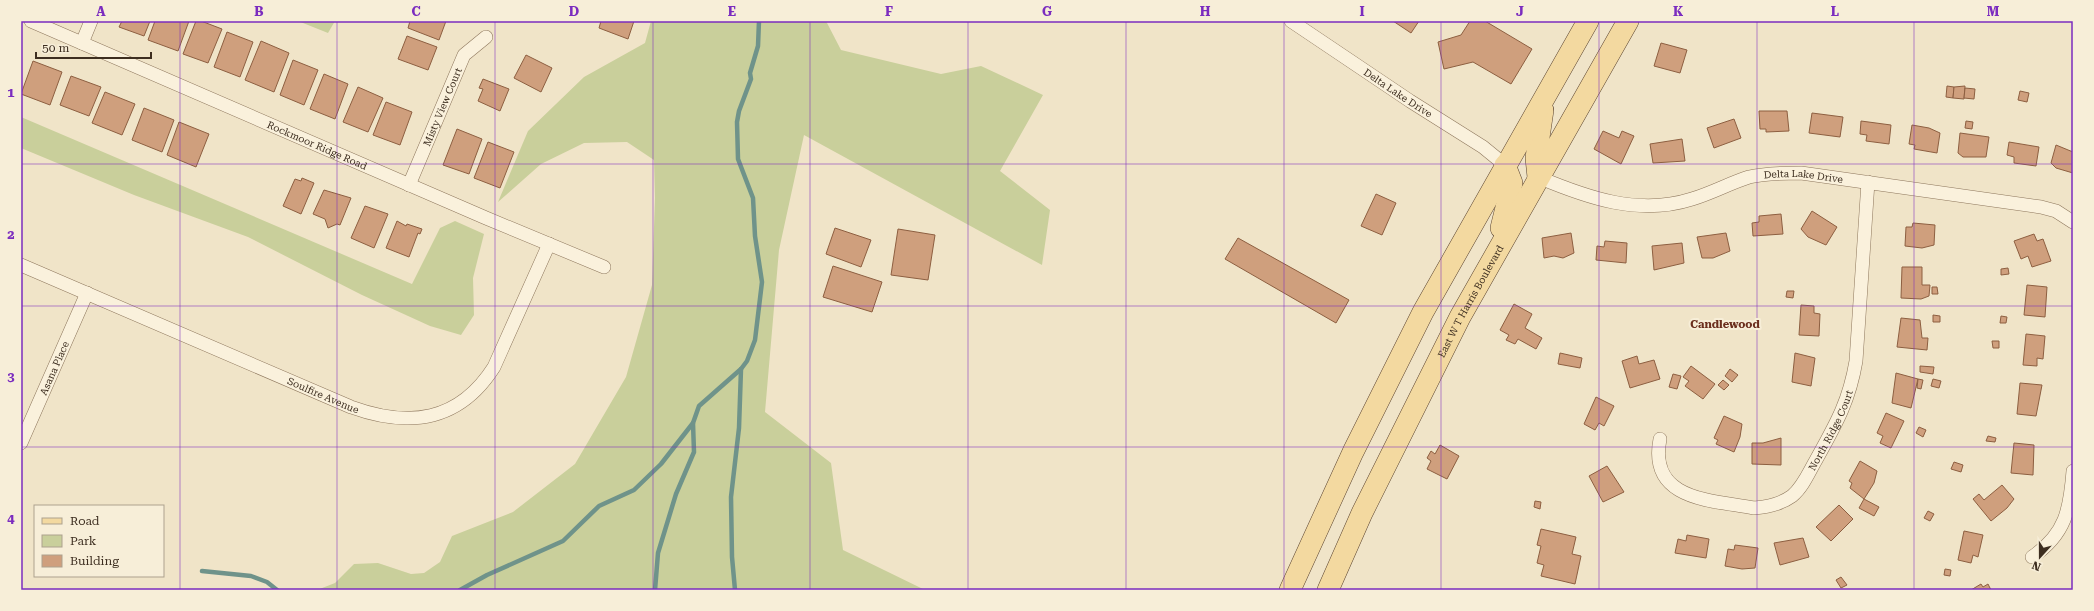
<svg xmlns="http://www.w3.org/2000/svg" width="2094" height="611" font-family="'Roboto Serif',serif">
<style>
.green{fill:#c9cf9b}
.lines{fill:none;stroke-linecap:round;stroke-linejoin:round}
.stream{stroke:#6f938a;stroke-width:4.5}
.building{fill:#cf9f7d;stroke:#8d5f41}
.minor-casing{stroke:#8d765c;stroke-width:14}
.primary-casing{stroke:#5b4430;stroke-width:22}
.minor{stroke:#faf1dc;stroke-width:13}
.primary{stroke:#f3d9a0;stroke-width:21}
.grid{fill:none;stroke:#7b2cbf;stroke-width:1;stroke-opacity:0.55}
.labels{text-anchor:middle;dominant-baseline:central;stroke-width:4;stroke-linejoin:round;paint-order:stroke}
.street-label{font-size:10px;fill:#3d2e20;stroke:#f7eed8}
.neighbourhood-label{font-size:11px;font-weight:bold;fill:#6b2e1e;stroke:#f7eed8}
.neatline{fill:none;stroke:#7b2cbf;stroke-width:1.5}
.grid-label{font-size:13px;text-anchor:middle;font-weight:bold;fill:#7b2cbf}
</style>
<rect width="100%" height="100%" fill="#f0e4c8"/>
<g class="green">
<polygon points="298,21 335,21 328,33"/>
<polygon points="651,21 826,21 841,50 941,74 981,66 1043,95 1000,171 1050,210 1042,265 804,135 779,250 765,412 831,463 843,550 925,590 317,590 335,583 354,564 378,563 411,574 424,573 440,562 452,536 513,512 575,464 626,377 652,285 655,198 654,160 627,142 584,143 541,164 498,202 528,131 584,77 645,43"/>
<polygon points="21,117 412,284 440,228 455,221 484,234 473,278 474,315 461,335 430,326 362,295 248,237 134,195 21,148"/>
</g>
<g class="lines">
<g class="stream">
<polyline points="202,571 251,576 267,582 277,590"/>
<polyline points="460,590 487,575 563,541 599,506 634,490 661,464 693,423 699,406 741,369 747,361 755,340 762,282 755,236 753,198 738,159 737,122 739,111 751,79 750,73 758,46 759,21"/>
<polyline points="655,590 658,553 676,494 694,452 693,423"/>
<polyline points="735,590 732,557 731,497 739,428 741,369"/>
</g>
</g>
<g class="building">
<polygon points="122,21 150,21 144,36 119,27"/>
<polygon points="155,21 189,21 178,51 148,40"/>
<polygon points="196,21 201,21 222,29 208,63 183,54"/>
<polygon points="410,21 446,21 439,40 408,28"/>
<polygon points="601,21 634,21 628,39 599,28"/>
<polygon points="1393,21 1419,21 1411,33"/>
<polygon points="1470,21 1485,21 1532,49 1511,84 1473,62 1444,69 1438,42 1461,35"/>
<polygon points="227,32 253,42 240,77 214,67"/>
<polygon points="407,36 437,47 428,70 398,59"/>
<polygon points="261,41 289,53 274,92 245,80"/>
<polygon points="1661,43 1687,50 1680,73 1654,66"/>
<polygon points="526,55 552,68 541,92 514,78"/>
<polygon points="293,60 318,70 304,105 280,95"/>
<polygon points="33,61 62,72 50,105 21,94"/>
<polygon points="324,74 348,84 335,119 310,109"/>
<polygon points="71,76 101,87 89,116 60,105"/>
<polygon points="483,79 509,89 500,111 478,101 483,89 479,88"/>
<polygon points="1947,86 1954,87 1953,98 1946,97"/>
<polygon points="1965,86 1964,99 1953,98 1954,87"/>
<polygon points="358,87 383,98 368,132 343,122"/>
<polygon points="1965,88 1975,89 1974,99 1964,98"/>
<polygon points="2020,91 2029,93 2027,102 2018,100"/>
<polygon points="105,92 135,104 122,135 92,123"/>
<polygon points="386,102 412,112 400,145 373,135"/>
<polygon points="144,108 174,120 162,152 132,140"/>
<polygon points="1759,111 1787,111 1789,131 1766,132 1766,129 1760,129"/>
<polygon points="1812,113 1843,117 1840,137 1809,133"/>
<polygon points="1734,119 1741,138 1714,148 1707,128"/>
<polygon points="1861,121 1891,125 1889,144 1866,141 1867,135 1860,134"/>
<polygon points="1966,121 1973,122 1972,129 1965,128"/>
<polygon points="179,122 209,134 196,167 167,155"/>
<polygon points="1912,125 1929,128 1940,133 1937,153 1914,149 1915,145 1909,144"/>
<polygon points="457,129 482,139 469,174 443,165"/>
<polygon points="1603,131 1619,138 1622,131 1634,136 1621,164 1594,149"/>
<polygon points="1960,133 1989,137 1986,157 1963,157 1958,153"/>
<polygon points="1682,139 1685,161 1653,163 1650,144"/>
<polygon points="488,142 514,152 500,188 474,178"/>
<polygon points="2009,142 2039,147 2036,166 2014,163 2014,157 2007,155"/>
<polygon points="2056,145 2073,152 2073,173 2056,168 2051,163"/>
<polygon points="302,178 314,183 301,214 283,206 295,179 301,181"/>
<polygon points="324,190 351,198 340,225 337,224 328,228 325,219 313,214"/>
<polygon points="1376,194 1396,203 1382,235 1361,226"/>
<polygon points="365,206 388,214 374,248 351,238"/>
<polygon points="1812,211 1837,227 1826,245 1808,237 1801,229"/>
<polygon points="1781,214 1783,234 1753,236 1752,223 1759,222 1759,216"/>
<polygon points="397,221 406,226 407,224 422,229 420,234 418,233 409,257 386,248"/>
<polygon points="1913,223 1935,225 1934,245 1922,248 1905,246 1906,227 1912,227"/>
<polygon points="835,228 871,240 861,267 826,254"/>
<polygon points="898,229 935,235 928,280 891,275"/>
<polygon points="1571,233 1574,253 1563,258 1554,256 1544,258 1542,238"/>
<polygon points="1726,233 1730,251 1713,258 1702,258 1697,237"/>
<polygon points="2034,234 2037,241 2043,239 2051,261 2032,267 2028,256 2021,259 2014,241"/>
<polygon points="1238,238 1349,300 1336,323 1225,259"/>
<polygon points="1605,241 1627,243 1626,263 1596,260 1597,246 1604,247"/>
<polygon points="1682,243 1684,263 1654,270 1652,246"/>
<polygon points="833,266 882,282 872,312 823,297"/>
<polygon points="1902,267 1922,267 1922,285 1930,285 1929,296 1921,299 1901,298"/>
<polygon points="2008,268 2009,274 2001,275 2001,269"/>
<polygon points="2027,285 2047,287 2045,317 2024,315"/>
<polygon points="1932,287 1937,287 1938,294 1932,294"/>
<polygon points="1787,291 1794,291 1793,298 1786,297"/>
<polygon points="1514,304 1532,314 1525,328 1542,338 1536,349 1518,339 1515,344 1506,340 1509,335 1500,330"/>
<polygon points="1801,305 1814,306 1814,313 1820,314 1819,336 1799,335"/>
<polygon points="1933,315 1940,316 1940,322 1933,322"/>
<polygon points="2001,316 2007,317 2006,323 2000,323"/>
<polygon points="1901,318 1920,320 1922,338 1928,338 1927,350 1897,347"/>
<polygon points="2026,334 2045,336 2043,359 2037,358 2037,366 2023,365"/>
<polygon points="1992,341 1999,341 1999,348 1993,348"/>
<polygon points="1560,353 1582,358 1580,368 1558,364"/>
<polygon points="1795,353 1815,358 1811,386 1792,382"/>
<polygon points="1637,356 1639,364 1654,360 1660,379 1630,388 1622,361"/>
<polygon points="1691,366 1715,384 1703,399 1685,386 1689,381 1683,377"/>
<polygon points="1920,366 1934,367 1933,374 1920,372"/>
<polygon points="1730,369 1738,375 1732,382 1725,376"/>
<polygon points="1896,373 1918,379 1911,408 1892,403"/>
<polygon points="1673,374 1681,376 1677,389 1669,387"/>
<polygon points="1918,379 1923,380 1921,389 1917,388"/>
<polygon points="1933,379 1941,381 1939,388 1931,386"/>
<polygon points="1723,380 1729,385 1724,390 1718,385"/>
<polygon points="2020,383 2042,385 2036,416 2017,414"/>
<polygon points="1596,397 1614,406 1604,426 1599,423 1595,430 1584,424"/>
<polygon points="1886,413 1904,421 1891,448 1880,443 1883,436 1877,433"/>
<polygon points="1724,416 1742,424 1740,437 1734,452 1716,444 1718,440 1714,438"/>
<polygon points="1919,427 1926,430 1923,437 1916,433"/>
<polygon points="1988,436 1996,438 1995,442 1986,441"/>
<polygon points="1781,438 1781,465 1752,464 1752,443 1763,443"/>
<polygon points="2014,443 2034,445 2033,475 2011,473"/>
<polygon points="1440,445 1459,456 1447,479 1427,469 1431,461 1427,458 1431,451 1435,454"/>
<polygon points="1860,461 1877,471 1874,483 1864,499 1850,488 1852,483 1849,481"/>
<polygon points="1954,462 1963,465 1961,472 1951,469"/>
<polygon points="1607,466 1624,492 1603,502 1589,476"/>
<polygon points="2002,485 2014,499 2007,508 1991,521 1973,499 1979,494 1984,500"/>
<polygon points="1864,499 1879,507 1874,516 1859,508"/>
<polygon points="1535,501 1541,502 1540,509 1534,507"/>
<polygon points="1839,505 1853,519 1831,541 1816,527"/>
<polygon points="1928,511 1934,514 1930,521 1924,518"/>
<polygon points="1541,529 1576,537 1572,554 1581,556 1575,584 1541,576 1544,565 1537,563 1541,546 1537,545"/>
<polygon points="1964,531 1983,535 1978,557 1973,555 1971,563 1958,560"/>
<polygon points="1687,535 1709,539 1706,558 1675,553 1678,539 1686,541"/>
<polygon points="1803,538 1809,557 1780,565 1774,543"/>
<polygon points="1735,545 1758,548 1755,568 1742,569 1725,566 1728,549 1734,550"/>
<polygon points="1945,569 1951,570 1950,576 1944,575"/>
<polygon points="1841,577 1847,585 1841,588 1836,580"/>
<polygon points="1981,584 1983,587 1988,584 1991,590 1971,590"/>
</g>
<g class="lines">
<defs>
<g id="minor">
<path id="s1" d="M 31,21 L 486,218 L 604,267"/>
<path id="s2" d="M 1291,21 L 1410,101 L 1483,147 L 1505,165"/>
<polyline points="82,43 91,21"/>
<path id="s3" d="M 1538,177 C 1588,198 1639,216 1692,199 C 1712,193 1730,183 1749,177 C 1766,173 1784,173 1801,173 L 2041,207 L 2056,211 L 2073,222"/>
<path id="s4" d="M 409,185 L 464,55 L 486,37"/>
<path id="s5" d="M 21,265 L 351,407 C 409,428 459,422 494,367 L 549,244"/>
<path id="s6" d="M 1660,439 C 1648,501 1712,500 1754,508 C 1768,507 1781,504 1792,496 C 1803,487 1809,472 1816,460 C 1836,424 1849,402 1856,361 L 1868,182"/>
<path id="s7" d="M 21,443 L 87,293"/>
<path d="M 2032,557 C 2066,534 2070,509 2073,471"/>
</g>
<g id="primary">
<polyline points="1538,177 1536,158 1543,110"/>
<polyline points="1501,228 1512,183 1505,165"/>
<polyline points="1290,590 1353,452 1423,312 1588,21"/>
<path id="s8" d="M 1328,590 L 1362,513 L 1460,317 L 1628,21"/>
</g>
</defs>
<use href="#minor" class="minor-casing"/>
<use href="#primary" class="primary-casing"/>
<use href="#minor" class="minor"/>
<use href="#primary" class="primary"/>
</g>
<path class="grid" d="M 180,21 L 180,590M 337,21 L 337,590M 495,21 L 495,590M 653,21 L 653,590M 810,21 L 810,590M 968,21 L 968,590M 1126,21 L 1126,590M 1284,21 L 1284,590M 1441,21 L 1441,590M 1599,21 L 1599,590M 1757,21 L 1757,590M 1914,21 L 1914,590M 21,164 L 2073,164M 21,306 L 2073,306M 21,447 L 2073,447"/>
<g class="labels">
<g class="street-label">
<text stroke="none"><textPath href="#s2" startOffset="129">Delta Lake Drive</textPath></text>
<text stroke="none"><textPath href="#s4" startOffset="85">Misty View Court</textPath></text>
<text stroke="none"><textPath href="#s1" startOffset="312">Rockmoor Ridge Road</textPath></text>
<text stroke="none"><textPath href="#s3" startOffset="275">Delta Lake Drive</textPath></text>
<text stroke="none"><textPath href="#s8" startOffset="322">East W T Harris Boulevard</textPath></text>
<text stroke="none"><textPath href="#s7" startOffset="82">Asana Place</textPath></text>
<text stroke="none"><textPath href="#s5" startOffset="329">Soulfire Avenue</textPath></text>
<text stroke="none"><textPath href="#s6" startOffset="253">North Ridge Court</textPath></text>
</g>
<g class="neighbourhood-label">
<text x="1725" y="324">Candlewood</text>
</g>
</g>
<rect width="2094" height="611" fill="none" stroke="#f7eed8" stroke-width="44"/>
<rect x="34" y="505" width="130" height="72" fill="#f7eed8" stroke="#ada18e"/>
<rect x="42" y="518" width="20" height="6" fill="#f3d9a0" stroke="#ada18e"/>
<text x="70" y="525" font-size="12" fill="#3d2e20">Road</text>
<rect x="42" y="535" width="20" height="12" fill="#c9cf9b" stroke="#ada18e"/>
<text x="70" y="545" font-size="12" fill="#3d2e20">Park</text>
<rect x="42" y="555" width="20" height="12" fill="#cf9f7d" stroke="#ada18e"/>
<text x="70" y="565" font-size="12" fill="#3d2e20">Building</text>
<g transform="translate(2040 557) rotate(201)" stroke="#f7eed8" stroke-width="3" paint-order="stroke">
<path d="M0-3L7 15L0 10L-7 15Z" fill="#3d2e20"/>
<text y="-6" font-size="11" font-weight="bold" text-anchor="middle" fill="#3d2e20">N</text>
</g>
<path d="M36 52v6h115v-6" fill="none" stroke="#3d2e20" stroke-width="2"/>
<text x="42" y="52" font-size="12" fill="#3d2e20" stroke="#f7eed8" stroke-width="3" paint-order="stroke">50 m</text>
<rect x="22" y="22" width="2050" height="567" class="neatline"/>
<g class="grid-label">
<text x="101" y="16">A</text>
<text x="259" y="16">B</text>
<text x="416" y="16">C</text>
<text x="574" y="16">D</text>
<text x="732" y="16">E</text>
<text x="889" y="16">F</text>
<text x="1047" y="16">G</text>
<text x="1205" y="16">H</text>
<text x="1362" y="16">I</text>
<text x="1520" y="16">J</text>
<text x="1678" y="16">K</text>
<text x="1835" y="16">L</text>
<text x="1993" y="16">M</text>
<text x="11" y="97">1</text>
<text x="11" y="239">2</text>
<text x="11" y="381">3</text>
<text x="11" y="523">4</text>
</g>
</svg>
